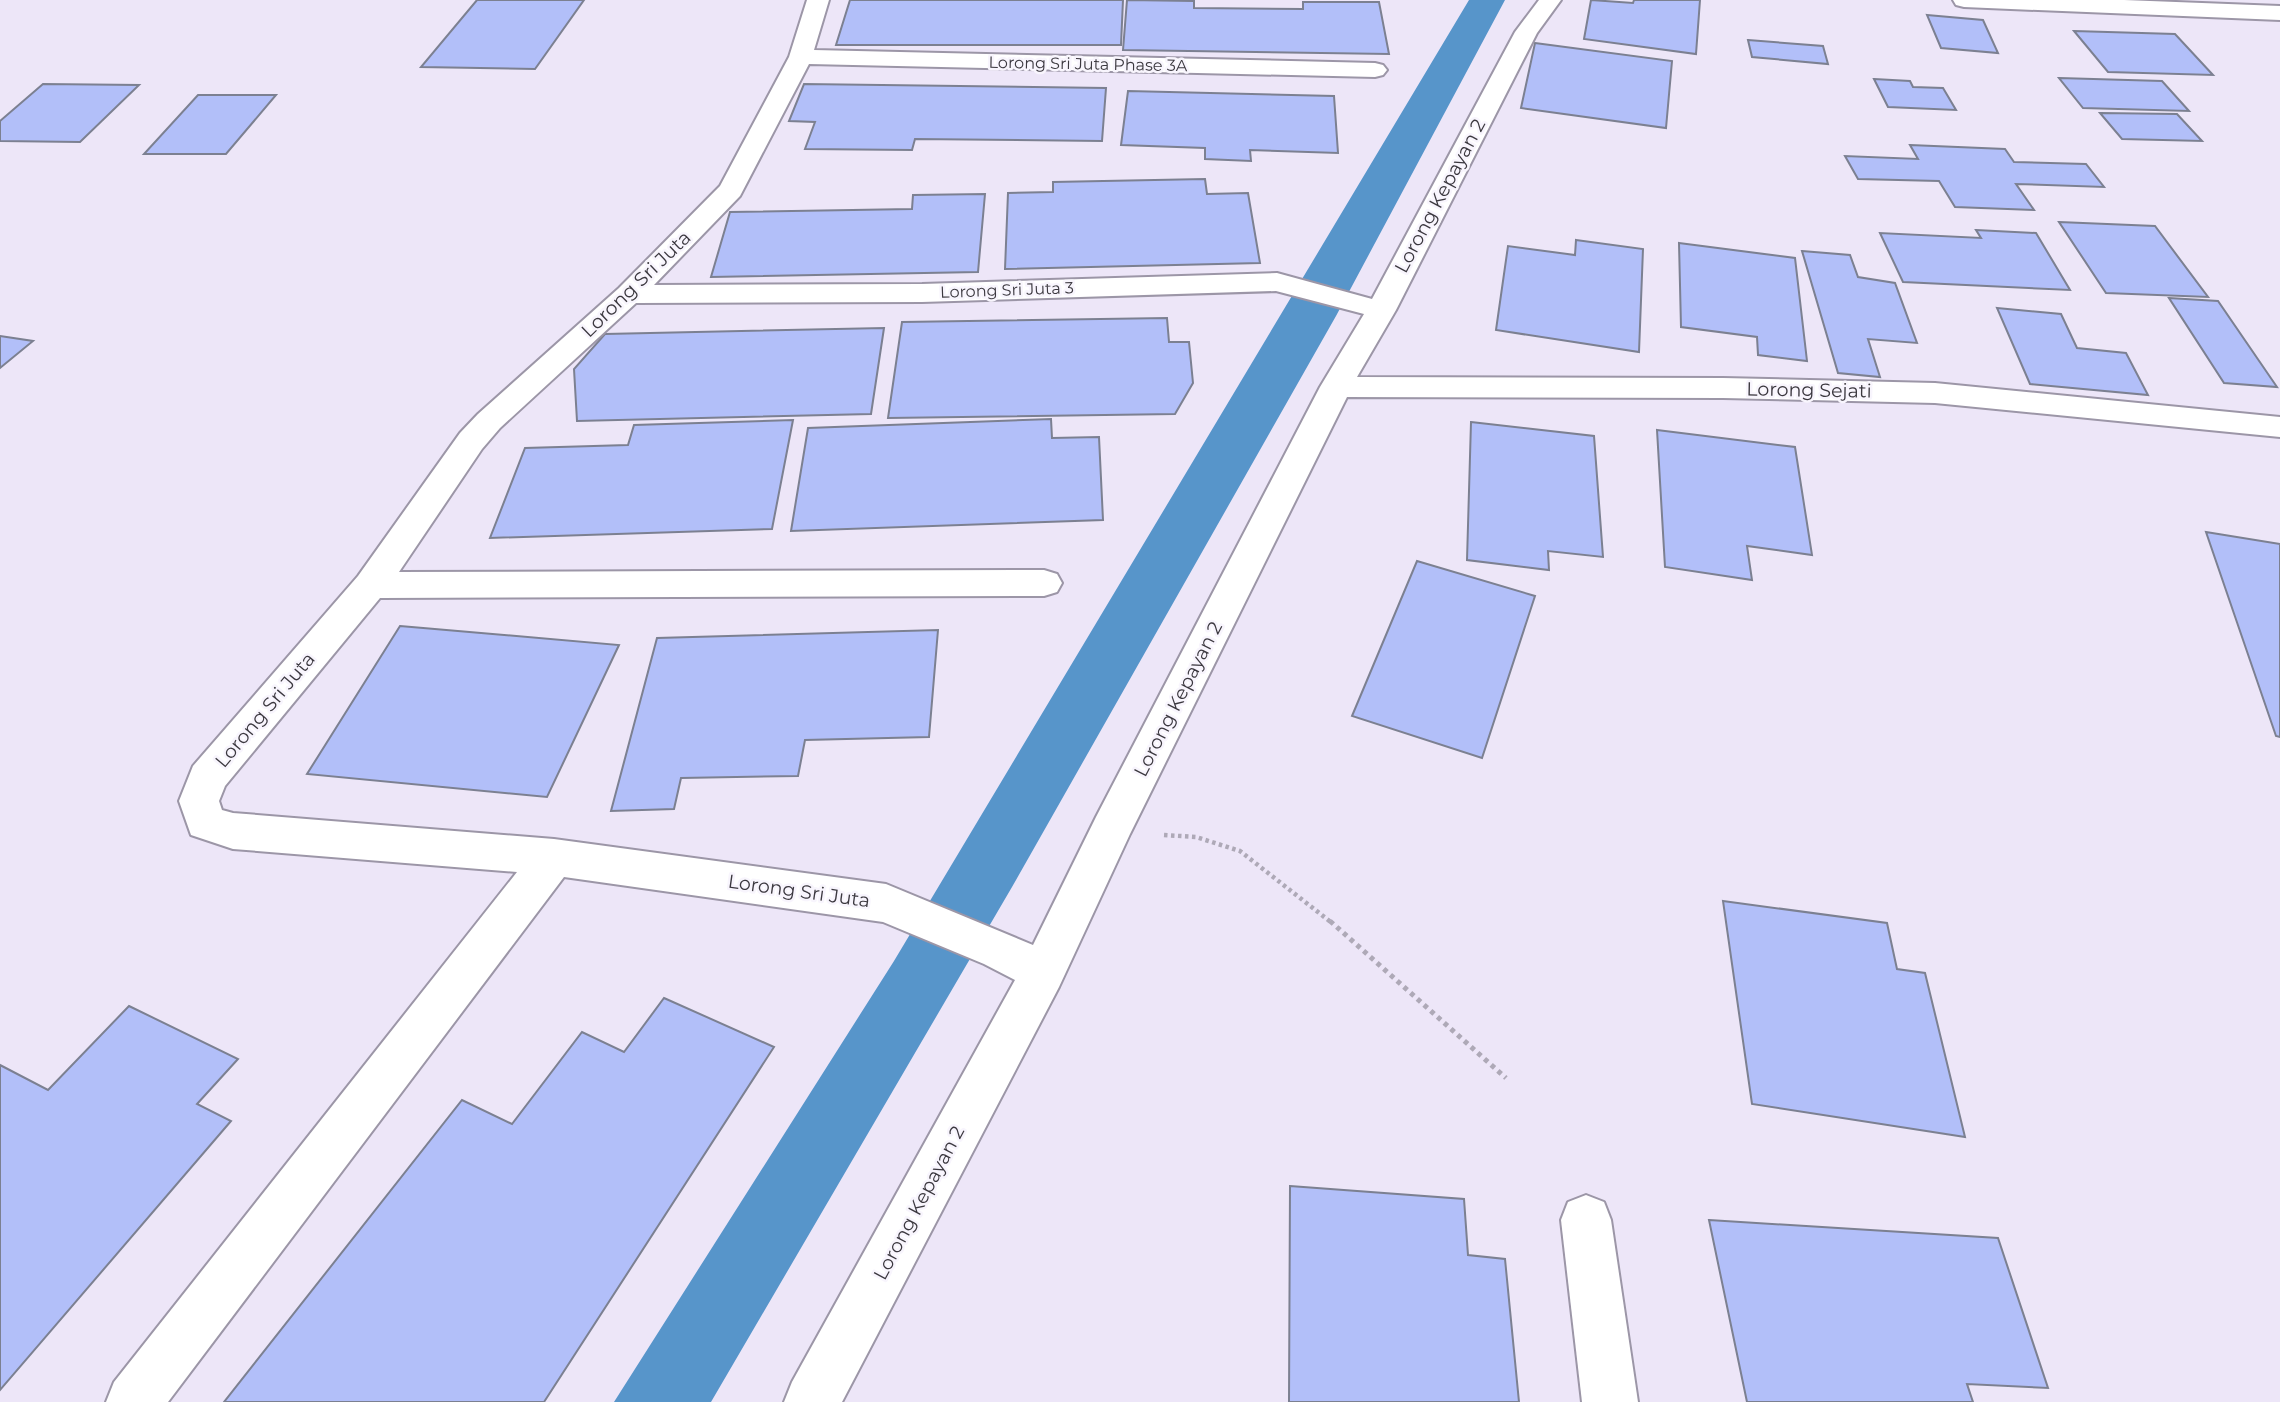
<svg xmlns="http://www.w3.org/2000/svg" width="2280" height="1402" font-family="Montserrat,sans-serif">
<style>
.water{fill:#5795ca}
.building{fill:#b2bff9;stroke:#7c8091;stroke-width:2}
.lines{fill:none;stroke-linecap:round;stroke-linejoin:round}
.minor-casing{stroke:#9c96a7;stroke-width:4}
.path-far1{stroke:#aea9b7;stroke-width:4.5;stroke-dasharray:3.5 3.5;stroke-linecap:butt}
.path{stroke:#aea9b7;stroke-width:5;stroke-dasharray:4.5 4.5;stroke-linecap:butt}
.minor{fill:#fff;fill-rule:evenodd}
.labels{text-anchor:middle;dominant-baseline:central;stroke-width:5;stroke-linejoin:round;paint-order:stroke}
.far-street-label{font-size:16px;fill:#3b383f;stroke:#f8f5fd}
.street-label{font-size:19px;fill:#3b383f;stroke:#f8f5fd}
</style>
<rect width="100%" height="100%" fill="#ede6f8"/>
<polygon class="water" points="1469,0 1505,0 1336,316 1012,887 711,1402 614,1402 894,961"/>
<g class="building">
<polygon points="477,0 584,0 535,69 421,67"/>
<polygon points="850,0 1123,0 1121,45 836,45"/>
<polygon points="1127,0 1194,1 1194,8 1303,9 1303,2 1379,2 1389,54 1123,50"/>
<polygon points="1591,0 1633,3 1634,0 1700,0 1696,54 1584,39"/>
<polygon points="1927,15 1983,20 1998,53 1941,48"/>
<polygon points="2074,31 2175,34 2213,75 2108,72"/>
<polygon points="1748,40 1823,46 1828,64 1752,57"/>
<polygon points="1535,43 1672,61 1666,128 1521,108"/>
<polygon points="2059,78 2162,81 2189,111 2083,108"/>
<polygon points="1874,79 1910,81 1913,87 1943,88 1956,110 1888,107"/>
<polygon points="43,84 139,85 80,142 0,141 0,121"/>
<polygon points="804,84 1106,88 1102,141 915,139 912,150 805,149 815,122 789,121"/>
<polygon points="1128,91 1334,96 1338,153 1250,150 1251,161 1205,159 1205,148 1121,145"/>
<polygon points="198,95 276,95 226,154 144,154"/>
<polygon points="2100,113 2177,114 2202,141 2122,139"/>
<polygon points="1910,145 2005,149 2014,162 2086,164 2104,187 2016,184 2034,210 1955,207 1939,181 1858,179 1845,156 1918,159"/>
<polygon points="1205,179 1207,194 1248,193 1260,263 1005,269 1008,193 1053,192 1053,182"/>
<polygon points="985,194 978,272 711,277 730,212 912,209 913,195"/>
<polygon points="2059,222 2155,226 2208,297 2106,293"/>
<polygon points="1976,230 2036,233 2070,290 1903,282 1880,233 1981,238"/>
<polygon points="1576,240 1643,249 1639,352 1496,330 1508,246 1575,255"/>
<polygon points="1679,243 1795,258 1807,361 1758,355 1757,337 1681,327"/>
<polygon points="1802,251 1850,255 1858,277 1895,283 1917,343 1868,339 1880,377 1838,373"/>
<polygon points="2169,298 2218,301 2277,387 2224,383"/>
<polygon points="1997,308 2061,314 2077,348 2126,353 2148,395 2030,384"/>
<polygon points="1167,318 1169,342 1189,342 1193,383 1175,414 888,418 902,322"/>
<polygon points="884,328 871,414 577,421 574,369 605,334"/>
<polygon points="0,336 33,341 0,368"/>
<polygon points="1051,419 1052,438 1099,437 1103,520 791,531 808,428"/>
<polygon points="793,420 772,529 490,538 525,448 628,445 634,425"/>
<polygon points="1471,422 1594,436 1603,557 1548,551 1549,570 1467,560"/>
<polygon points="1657,430 1795,447 1812,555 1747,546 1752,580 1665,567"/>
<polygon points="2206,532 2280,544 2280,737 2276,736"/>
<polygon points="1417,561 1535,596 1482,758 1352,716"/>
<polygon points="400,626 619,645 547,797 307,774"/>
<polygon points="938,630 929,737 805,740 798,776 681,778 674,809 611,811 657,638"/>
<polygon points="1723,901 1887,923 1897,969 1925,973 1965,1137 1752,1104"/>
<polygon points="664,998 774,1047 544,1402 224,1402 462,1100 512,1124 582,1032 624,1052"/>
<polygon points="129,1006 238,1059 197,1104 231,1121 0,1390 0,1065 48,1090"/>
<polygon points="1290,1186 1464,1199 1468,1255 1505,1259 1519,1402 1289,1402"/>
<polygon points="1709,1220 1998,1238 2048,1388 1967,1384 1973,1402 1747,1402"/>
</g>
<g class="lines">
<defs>
<g id="minor">
<path d="M 807,0 L 829,0 L 814,50 L 1375,63 L 1383,65 L 1387,70 L 1383,75 L 1375,77 L 809,64 L 740,196 L 654,285 L 922,284 L 1277,273 L 1372,299 L 1515,32 L 1539,0 L 1561,0 L 1537,33 L 1396,310 L 1357,377 L 1723,378 L 1935,383 L 2280,417 L 2280,437 L 1935,403 L 1723,398 L 1347,397 L 1130,834 L 1059,987 L 842,1402 L 784,1402 L 792,1382 L 1015,980 L 984,964 L 883,922 L 564,877 L 168,1402 L 106,1402 L 114,1382 L 517,872 L 233,849 L 191,835 L 179,801 L 193,766 L 358,576 L 460,433 L 478,414 L 619,288 L 720,186 L 789,57 ZM 1276,291 L 1364,314 L 1320,387 L 1096,817 L 1033,945 L 886,884 L 554,839 L 233,813 L 222,810 L 219,801 L 225,786 L 380,598 L 1044,596 L 1057,592 L 1062,583 L 1057,574 L 1044,570 L 399,572 L 482,449 L 500,428 L 636,303 L 922,302 Z"/>
<polygon points="1953,0 2124,0 2280,6 2280,20 1964,7 1956,5"/>
<polygon points="1586,1195 1604,1202 1611,1220 1638,1402 1582,1402 1561,1220 1568,1202"/>
</g>
</defs>
<use href="#minor" class="minor-casing"/>
<polyline class="path-far1" points="1164,835 1196,837 1240,851 1332,923"/>
<polyline class="path" points="1330,921 1506,1078"/>
<use href="#minor" class="minor"/>
</g>
<g class="labels">
<g class="far-street-label">
<text transform="translate(1088 64) rotate(1)">Lorong Sri Juta Phase 3A</text>
<text transform="translate(1007 290) rotate(-2)">Lorong Sri Juta 3</text>
</g>
<g class="street-label">
<text transform="translate(1440 196) rotate(-62)">Lorong Kepayan 2</text>
<text transform="translate(636 284) rotate(-44)">Lorong Sri Juta</text>
<text transform="translate(1809 390) rotate(1)">Lorong Sejati</text>
<text transform="translate(1178 699) rotate(-63)">Lorong Kepayan 2</text>
<text transform="translate(265 710) rotate(-50)">Lorong Sri Juta</text>
<text transform="translate(799 891) rotate(8)">Lorong Sri Juta</text>
<text transform="translate(919 1203) rotate(-62)">Lorong Kepayan 2</text>
</g>
</g>
</svg>
